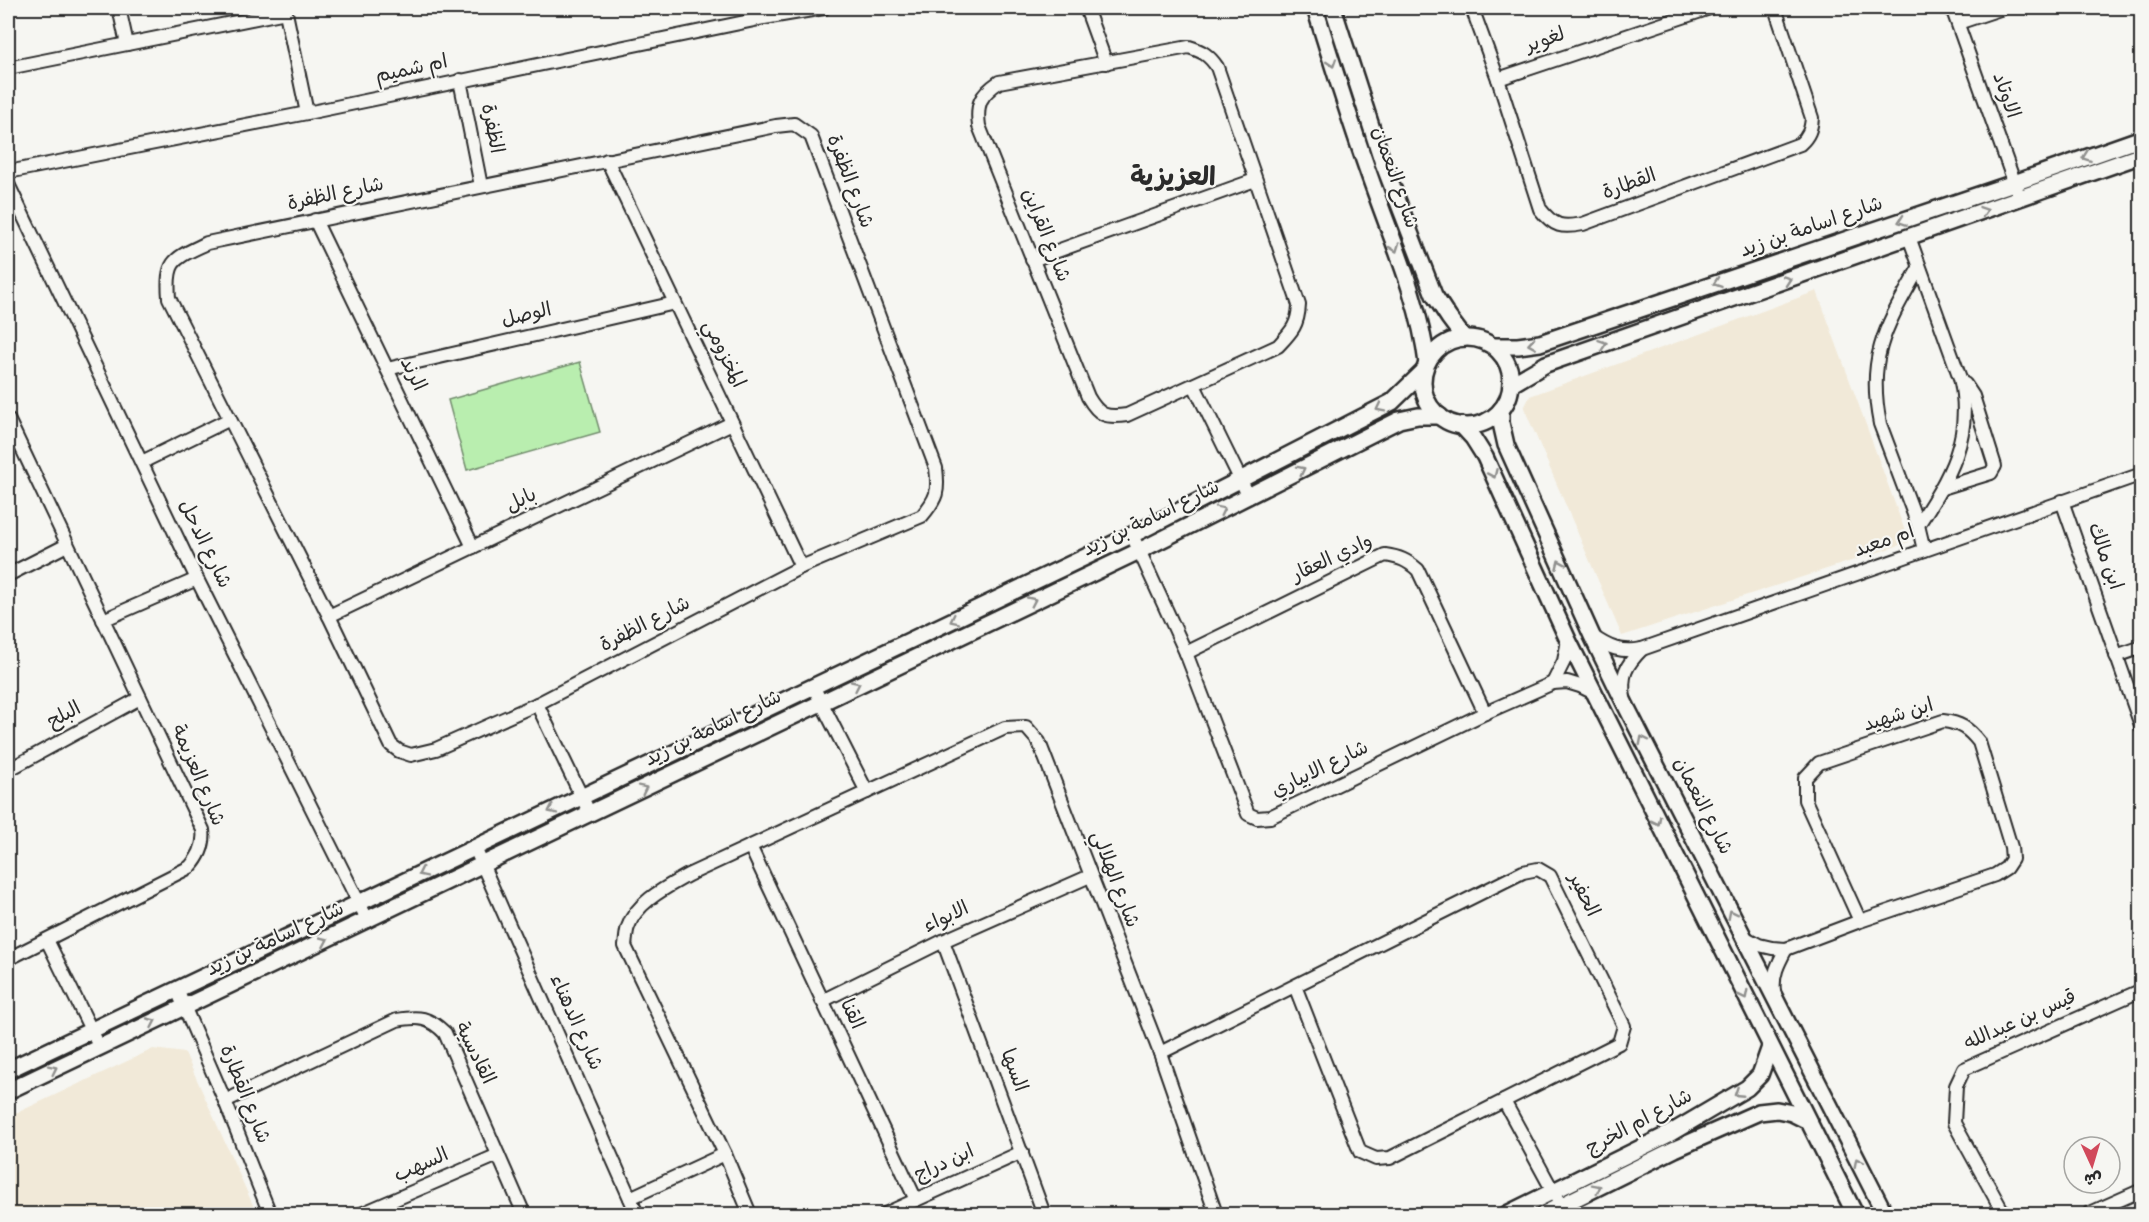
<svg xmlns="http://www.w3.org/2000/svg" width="2149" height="1222" font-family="'Gochi Hand','Playpen Sans Arabic',sans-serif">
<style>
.built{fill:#f1e9d8}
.green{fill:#b9eeaf;stroke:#728c6d;stroke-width:1.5}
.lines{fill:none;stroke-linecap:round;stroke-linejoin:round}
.minor-casing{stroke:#2b2b2b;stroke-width:16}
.tertiary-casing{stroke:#2b2b2b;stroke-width:20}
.minor{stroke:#f6f6f2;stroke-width:12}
.tertiary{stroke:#f6f6f2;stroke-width:15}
.oneway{stroke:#90908e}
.labels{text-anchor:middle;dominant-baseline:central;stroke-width:4.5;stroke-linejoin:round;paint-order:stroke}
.street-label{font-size:20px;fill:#2b2b2b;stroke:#f6f6f2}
.district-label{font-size:26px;font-weight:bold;fill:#2b2b2b;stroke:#f6f6f2}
</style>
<rect width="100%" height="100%" fill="#f6f6f2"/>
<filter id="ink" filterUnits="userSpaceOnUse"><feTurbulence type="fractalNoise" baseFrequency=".0167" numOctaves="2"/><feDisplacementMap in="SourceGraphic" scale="12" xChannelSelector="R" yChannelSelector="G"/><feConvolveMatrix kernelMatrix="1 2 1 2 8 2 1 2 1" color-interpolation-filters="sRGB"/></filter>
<g filter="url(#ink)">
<g class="built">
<polygon points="1817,291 1909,542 1622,636 1524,408 1530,396"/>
<polygon points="153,1049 185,1053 257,1214 8,1214 8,1117"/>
</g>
<polygon class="green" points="580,362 600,432 467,470 448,400"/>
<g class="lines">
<defs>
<g id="minor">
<polyline points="119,8 127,44"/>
<polyline points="285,8 307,113"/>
<polyline points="1086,8 1106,63"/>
<path d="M 1472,8 L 1498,79 L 1540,209 C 1554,227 1562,228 1583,224 L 1800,144 C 1809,136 1811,129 1812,118 L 1775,8"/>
<polyline points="1952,8 2017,190"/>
<polyline points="1958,23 2003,8"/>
<path d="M 1189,47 C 1202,51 1209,55 1217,67 L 1299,305 C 1298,325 1292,331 1278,346 L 1127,415 C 1106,418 1099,416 1088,397 L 979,126 C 976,104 980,95 999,82 Z"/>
<polyline points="8,68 286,12"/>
<polyline points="1498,79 1710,8"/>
<polyline points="460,80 481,186"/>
<path d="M 794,124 L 811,136 L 936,468 C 939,492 937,498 922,516 L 801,567 L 537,704 L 436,749 L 411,755 L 399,751 L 391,745 L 329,616 L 169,298 C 166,259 174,259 207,243 L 776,126 Z"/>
<polyline points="607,160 801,567"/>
<polyline points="8,172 307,113 764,18 824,8"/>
<polyline points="8,184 197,579 368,921"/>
<polyline points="315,220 473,547"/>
<path d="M 1909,237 L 1960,378 C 1974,437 1949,478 1918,525"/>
<polyline points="1032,260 1255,180"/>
<path d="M 1919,268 C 1887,325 1866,355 1880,424 L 1918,525 L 1924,550"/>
<polyline points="387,369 675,303"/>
<polyline points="1194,385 1249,497"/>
<path d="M 8,419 L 203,830 C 205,844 199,857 190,867 L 8,959"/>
<polyline points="142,462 230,419"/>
<polyline points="1942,488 1991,473 1995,466 1973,396 1965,384"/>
<polyline points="2062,501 2142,728"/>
<polyline points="1132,535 1186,653 1248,814 1257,818 1270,817 1485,713 1553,683 1567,682 1580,686 1594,693"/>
<polyline points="8,575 67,545"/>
<polyline points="329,616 732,423"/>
<polyline points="103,620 197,579"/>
<path d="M 1592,636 C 1609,648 1621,653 1642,649 L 2142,474"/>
<path d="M 1186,653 L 1385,555 C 1399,557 1407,560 1418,570 L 1485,713"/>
<polyline points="2116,656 2142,647"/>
<polyline points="1553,683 1564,661 1568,640"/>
<polyline points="813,686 867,792"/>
<path d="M 1624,699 C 1621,675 1625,666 1642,649"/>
<polyline points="537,704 590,814"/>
<polyline points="8,770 140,698"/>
<polyline points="750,846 916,1200"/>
<polyline points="475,848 637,1214"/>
<path d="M 1744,937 L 1759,945 L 1772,948 L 1786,949 L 1860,921 L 1995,875 L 2006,868 L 2012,859 L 2011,847 L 1979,742 C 1968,728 1960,723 1943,721 L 1819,763 L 1805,778 L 1805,800 L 1860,921"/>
<polyline points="47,940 99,1046"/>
<polyline points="943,941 1044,1214"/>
<polyline points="177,990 225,1101 270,1214"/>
<path d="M 1774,992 C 1772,975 1778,964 1786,949"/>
<polyline points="822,1001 943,941 1090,876"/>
<polyline points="1160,1053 1523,872 1538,869 1550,876 1624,1026 1619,1043 1390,1158 1376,1159 1360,1152 1295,986"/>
<path d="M 225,1101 L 397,1020 C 419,1016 429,1017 445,1033 L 524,1214"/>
<polyline points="1504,1101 1561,1206"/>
<polyline points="630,1198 725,1154"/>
<polyline points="361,1214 498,1155"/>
<path d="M 750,1214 L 725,1154 L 625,946 C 626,940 626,932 628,927 C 636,902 667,887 688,875 L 1005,728 L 1026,727 L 1039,742 L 1160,1053 L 1216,1214"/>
<polyline points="885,1214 1022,1152"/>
<polyline points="2004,1214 1954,1123 1956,1086 1964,1069 2142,990"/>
<polyline points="2088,1214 2142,1190"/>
</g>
<g id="tertiary">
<path d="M 1315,8 C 1334,69 1353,131 1375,191 C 1395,247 1420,304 1427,363"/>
<polyline points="1333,8 1382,160 1434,295 1449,318 1464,338"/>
<circle cx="1467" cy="382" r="44"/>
<polyline points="1493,346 1518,346 1540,343 2014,183 2142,138"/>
<polyline points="1512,384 1546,364 2142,155"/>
<polyline points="1501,410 1501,423 1506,445 1592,636 1625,704 1885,1214"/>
<polyline points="1461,425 1473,438 1485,457 1568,640 1855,1214"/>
<polyline points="8,1070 1140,531 1392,402 1424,371"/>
<polyline points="8,1091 1139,551 1399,420 1418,416 1440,416"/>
<polyline points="1507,1214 1669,1134 1747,1088 1760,1075 1770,1047"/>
<polyline points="1544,1214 1675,1149 1759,1112 1777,1110 1792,1113 1808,1121"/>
</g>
</defs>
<use href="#minor" class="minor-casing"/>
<use href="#tertiary" class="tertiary-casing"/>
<use href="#minor" class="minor"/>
<use href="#tertiary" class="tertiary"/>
</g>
<defs><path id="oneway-chevron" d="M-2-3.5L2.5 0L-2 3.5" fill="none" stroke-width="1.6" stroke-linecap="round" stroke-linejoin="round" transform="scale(1.5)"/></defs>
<g class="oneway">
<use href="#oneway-chevron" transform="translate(1332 63) rotate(72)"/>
<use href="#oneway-chevron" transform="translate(2086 157) rotate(160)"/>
<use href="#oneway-chevron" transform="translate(1984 211) rotate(-19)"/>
<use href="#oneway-chevron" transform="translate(1902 221) rotate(161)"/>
<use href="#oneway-chevron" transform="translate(1395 248) rotate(70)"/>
<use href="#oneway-chevron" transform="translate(1787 280) rotate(-19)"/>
<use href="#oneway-chevron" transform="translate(1717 283) rotate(161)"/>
<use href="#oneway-chevron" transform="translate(1532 344) rotate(171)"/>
<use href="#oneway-chevron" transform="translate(1603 344) rotate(-19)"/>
<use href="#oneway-chevron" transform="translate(1380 408) rotate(153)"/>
<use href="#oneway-chevron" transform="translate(1301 470) rotate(-27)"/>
<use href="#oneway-chevron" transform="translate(1493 474) rotate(66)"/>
<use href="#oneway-chevron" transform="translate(1221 510) rotate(-26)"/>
<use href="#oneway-chevron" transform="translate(1560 564) rotate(-114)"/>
<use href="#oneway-chevron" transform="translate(1032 601) rotate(-25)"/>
<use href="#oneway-chevron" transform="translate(954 620) rotate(154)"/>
<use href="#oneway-chevron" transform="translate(856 685) rotate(-25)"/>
<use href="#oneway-chevron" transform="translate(1643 740) rotate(-117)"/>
<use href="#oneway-chevron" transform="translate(643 789) rotate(-26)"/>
<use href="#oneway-chevron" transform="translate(552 810) rotate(154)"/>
<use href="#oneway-chevron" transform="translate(1657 821) rotate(63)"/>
<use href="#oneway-chevron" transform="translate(422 873) rotate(154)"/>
<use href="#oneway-chevron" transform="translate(1732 914) rotate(-117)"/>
<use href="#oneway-chevron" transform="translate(324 941) rotate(-24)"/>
<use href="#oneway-chevron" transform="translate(1744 995) rotate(63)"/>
<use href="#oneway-chevron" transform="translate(152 1022) rotate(-25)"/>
<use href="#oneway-chevron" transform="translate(53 1069) rotate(-26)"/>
<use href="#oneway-chevron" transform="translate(1738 1093) rotate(147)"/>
<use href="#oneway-chevron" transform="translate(1858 1162) rotate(-117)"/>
<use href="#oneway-chevron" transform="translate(1597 1188) rotate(-27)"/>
</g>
</g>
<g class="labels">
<g class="street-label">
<text transform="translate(1546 42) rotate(-19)">لغوير</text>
<text transform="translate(412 71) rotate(-12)">ام شميم</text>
<text transform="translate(2004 96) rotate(71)">الاوتاد</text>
<text transform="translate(490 129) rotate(79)">الظفرة</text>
<text transform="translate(1393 178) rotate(71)">شارع النعمان</text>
<text transform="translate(848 182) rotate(69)">شارع الظفرة</text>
<text transform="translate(1630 186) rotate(-20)">القطارة</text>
<text transform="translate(336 196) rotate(-12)">شارع الظفرة</text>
<text transform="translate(1812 229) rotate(-19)">شارع اسامة بن زيد</text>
<text transform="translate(1044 236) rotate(68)">شارع القراين</text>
<text transform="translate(527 317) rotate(-13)">الوصل</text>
<text transform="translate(722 355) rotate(64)">المخزومي</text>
<text transform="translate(411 375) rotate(64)">الرند</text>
<text transform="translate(522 502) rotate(-25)">بابل</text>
<text transform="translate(1152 520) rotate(-26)">شارع اسامة بن زيد</text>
<text transform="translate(1885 543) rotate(-19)">ام معبد</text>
<text transform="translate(203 545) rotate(64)">شارع الدحل</text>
<text transform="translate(2103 557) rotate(71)">ابن مالك</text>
<text transform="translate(1333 560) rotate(-25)">وادي العقار</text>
<text transform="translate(646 626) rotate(-27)">شارع الظفرة</text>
<text transform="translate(65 717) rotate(-28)">البلح</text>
<text transform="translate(1899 717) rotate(-17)">ابن شهيد</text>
<text transform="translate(714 730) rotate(-26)">شارع اسامة بن زيد</text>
<text transform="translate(1321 771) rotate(-26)">شارع الابياري</text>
<text transform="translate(196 776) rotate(67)">شارع العزيمة</text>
<text transform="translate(1701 807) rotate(63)">شارع النعمان</text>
<text transform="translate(1113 880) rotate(69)">شارع الهلالي</text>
<text transform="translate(1582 896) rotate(64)">الحفير</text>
<text transform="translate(947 919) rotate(-25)">الابواء</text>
<text transform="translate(276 941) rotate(-25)">شارع اسامة بن زيد</text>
<text transform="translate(850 1015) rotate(65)">القنا</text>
<text transform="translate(2021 1022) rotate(-24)">قيس بن عبدالله</text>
<text transform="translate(574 1023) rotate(66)">شارع الدهناء</text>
<text transform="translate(473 1054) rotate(64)">القادسية</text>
<text transform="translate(1012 1071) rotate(70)">السها</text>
<text transform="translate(243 1095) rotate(68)">شارع القطارة</text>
<text transform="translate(1640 1124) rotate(-28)">شارع ام الخرج</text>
<text transform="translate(945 1165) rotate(-24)">ابن دراج</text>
<text transform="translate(422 1167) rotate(-24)">السهب</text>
</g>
<g class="district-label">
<text x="1173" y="180">العزيزية</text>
</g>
</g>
<rect width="2149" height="1222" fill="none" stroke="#f6f6f2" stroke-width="30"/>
<rect x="15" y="15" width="2119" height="1192" fill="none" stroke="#2b2b2b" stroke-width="2" filter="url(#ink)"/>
<g transform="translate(2092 1165) rotate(176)"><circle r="28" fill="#f6f6f2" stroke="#a5a5a2" stroke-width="1.5"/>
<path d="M0-4.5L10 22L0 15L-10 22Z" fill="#d1495b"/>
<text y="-9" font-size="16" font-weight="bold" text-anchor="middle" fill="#2b2b2b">ش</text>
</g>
</svg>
